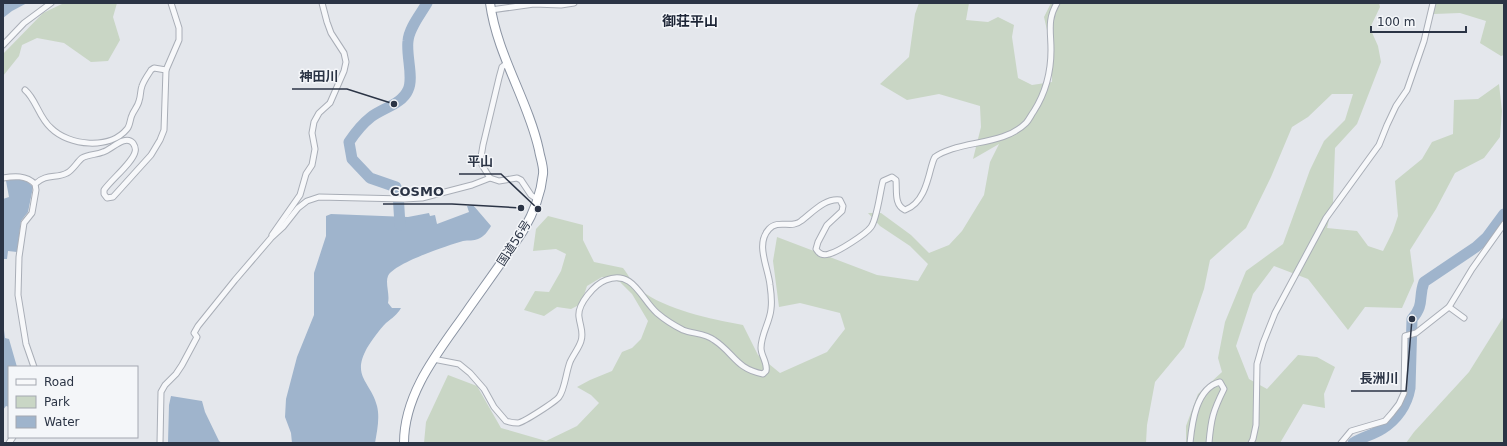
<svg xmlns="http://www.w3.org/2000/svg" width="1507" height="446" font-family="'DejaVu Sans','Noto Sans JP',sans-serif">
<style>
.green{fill:#c9d6c5}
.water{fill:#9fb4cc}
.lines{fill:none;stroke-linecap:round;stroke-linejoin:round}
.river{stroke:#9fb4cc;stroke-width:11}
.minor-casing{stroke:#a9aeb7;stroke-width:7}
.trunk-casing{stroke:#8b94a3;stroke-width:10}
.minor{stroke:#f7f8fa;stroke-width:5}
.trunk{stroke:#fff;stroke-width:8}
.labels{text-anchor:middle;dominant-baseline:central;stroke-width:3;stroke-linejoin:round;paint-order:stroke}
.street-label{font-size:12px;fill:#2b3445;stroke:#f4f6f9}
.quarter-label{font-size:14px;font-weight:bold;fill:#1d2536;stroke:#f4f6f9}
.leader{fill:none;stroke:#2b3445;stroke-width:1.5}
.callout-dot{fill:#2b3445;stroke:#f4f6f9;stroke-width:1.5}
.callout-label{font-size:13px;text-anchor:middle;font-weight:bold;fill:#2b3445;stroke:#f4f6f9;stroke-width:3;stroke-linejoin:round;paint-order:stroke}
</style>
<rect width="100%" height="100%" fill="#e4e7ec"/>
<g class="green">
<polygon points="82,3 117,3 113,17 120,40 108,61 91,62 64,43 37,38 22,45 19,56 3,76 3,54 43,13 62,4 81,4"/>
<path d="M 919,3 L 969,3 L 966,20 L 988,22 L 998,17 L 1014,25 L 1012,37 L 1018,78 L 1032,85 L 1052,82 L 1052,52 L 1044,17 L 1051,3 L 1379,3 L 1380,7 L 1370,28 L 1378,46 L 1381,62 L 1357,124 L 1335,148 L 1333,203 L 1327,228 L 1357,231 L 1368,246 L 1383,251 L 1393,231 L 1398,216 L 1395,181 L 1422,159 L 1432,142 L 1453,134 L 1454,100 L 1478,99 L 1499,84 L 1502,111 L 1500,137 L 1484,158 L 1455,173 L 1436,209 L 1410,250 L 1414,281 L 1402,308 L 1365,307 L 1348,330 L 1308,279 L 1274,266 L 1253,294 L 1236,346 L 1249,379 L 1267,389 L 1298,355 L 1317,357 L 1335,367 L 1324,394 L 1325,408 L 1303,404 L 1280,443 L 1186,443 L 1186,426 L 1198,394 L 1222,372 L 1218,358 L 1225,322 L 1246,271 L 1283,244 L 1310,170 L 1324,141 L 1345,120 L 1353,94 L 1332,94 L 1308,117 L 1292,127 L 1271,177 L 1246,228 L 1210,260 L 1204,289 L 1184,347 L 1155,382 L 1147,425 L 1146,443 L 424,443 L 426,422 L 448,375 L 477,386 L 501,428 L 546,441 L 577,426 L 599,403 L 591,395 L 577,387 L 590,380 L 612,371 L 622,352 L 632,348 L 641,339 L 648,321 L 632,294 L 620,282 L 602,277 L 587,286 L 581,304 L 571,309 L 557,307 L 544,316 L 524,310 L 535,291 L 549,292 L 561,271 L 566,254 L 556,249 L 533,251 L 536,229 L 548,216 L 583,225 L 583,240 L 594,262 L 623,268 C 628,274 633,285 640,290 C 667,310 710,319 743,325 L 758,355 L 780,373 L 827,352 L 845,329 L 840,313 L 800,303 L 779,307 L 773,261 L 777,237 L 877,275 L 918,281 L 928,264 L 910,246 L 880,226 L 868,213 L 881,213 L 911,235 L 929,253 L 949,245 L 962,231 L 984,195 L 990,162 L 999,144 L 973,159 L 981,127 L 980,106 L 939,94 L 907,100 L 880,84 L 909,57 L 915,14 Z"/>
<polygon points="1431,3 1504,3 1504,55 1501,56 1480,43 1486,21 1460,13 1434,14"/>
<polygon points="1504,316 1504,443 1406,443 1414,432 1469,372"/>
</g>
<g class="water">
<polygon points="3,3 27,3 12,11 3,18"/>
<path d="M 13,179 C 20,178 28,181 33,187 L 28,212 L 21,221 L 17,252 L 8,251 L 7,259 L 4,259 L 3,273 L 3,199 L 9,197 L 6,181 Z"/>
<path d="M 473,205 L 491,226 C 488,231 484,237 478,239 C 474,241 468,240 463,241 C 449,245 394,263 388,276 C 385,283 390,294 388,303 L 392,308 L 401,308 C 397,315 392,318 386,323 C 379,330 372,340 367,348 C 351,377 371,382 377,406 C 380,418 377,431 375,443 L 292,443 L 291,433 L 285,417 L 286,399 L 297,357 L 314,315 L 314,273 L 326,236 L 326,216 L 331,214 L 408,217 L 429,213 L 430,216 L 435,215 L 437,224 L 469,212 L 467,206 Z"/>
<polygon points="3,322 5,338 9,339 17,367 9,367 9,407 6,406 3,410"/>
<polygon points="171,396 202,401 205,412 219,441 222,443 172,443 168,442 169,405"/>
</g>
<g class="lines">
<g class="river">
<path d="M 400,225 L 398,193 L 396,187 L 370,178 L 352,159 L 349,142 C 355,133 362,124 371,117 C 383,108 402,104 408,90 C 414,78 406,56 408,41 C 409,28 420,15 427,3"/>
<path d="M 1353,443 C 1362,437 1373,435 1382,429 C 1397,420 1407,405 1410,388 L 1412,319 C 1425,304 1418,298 1424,282 L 1476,247 L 1487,237 L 1504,214"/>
</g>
<defs>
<g id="minor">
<polyline points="491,10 534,4 561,5 574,3"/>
<polyline points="3,45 24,23 51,3"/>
<polyline points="507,63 502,67 499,78 483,145 481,157 482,165 490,178 499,181 517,178 521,180 531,195 538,200"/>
<path d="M 25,90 C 36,99 39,118 51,128 C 69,146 110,150 127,129 C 130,126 130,119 132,115 C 134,110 138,106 139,101 C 141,96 140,91 142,86 C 144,80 148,75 151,70 L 154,68 L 166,70"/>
<path d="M 3,178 C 14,176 26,175 35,184 L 36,190 L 32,213 L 24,223 L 19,257 L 18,295 L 26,344 L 34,367"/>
<path d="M 35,184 C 47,173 56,179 67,173 C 73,170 77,162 82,158 C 89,154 96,155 103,152 C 111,150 125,134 133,143 C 135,146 136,149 135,152 C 133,162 111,180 104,190 L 104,194 L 107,198 L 113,197 L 151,155 L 160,140 L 164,130 L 166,70 L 179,40 L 179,28 L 171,3"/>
<polyline points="272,235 300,195 306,174 312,165 315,149 312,133 314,122 319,113 330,103 344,71 346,62 344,53 331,33 327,22 322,3"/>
<polyline points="1449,307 1464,318"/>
<path d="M 433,359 L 459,364 L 470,373 L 484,389 L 494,407 L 506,421 C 509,422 514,423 518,423 C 524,422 555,402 559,397 C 565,389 566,372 570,362 C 573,355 579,348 581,341 C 584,332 580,326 579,317 C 577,304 595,284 606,280 C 633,269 641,299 657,313 C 664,319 675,326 683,330 C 693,334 705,333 714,340 C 734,353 736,369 763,374 L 766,371 C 768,363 761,356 761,348 C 761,334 770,322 771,309 C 772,302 771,292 770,285 C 768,267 755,244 769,229 C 778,219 792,229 801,221 C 813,212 825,198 840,200 L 843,206 L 842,211 L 827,225 L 818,242 L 816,249 C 819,254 823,256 829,254 C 838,252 866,234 871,227 C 877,219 880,192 883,181 L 892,177 L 896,180 C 897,191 894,205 905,210 C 922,204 927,184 931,168 C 932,165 933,160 935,157 C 940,153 946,151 952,149 C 976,141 1007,142 1026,123 C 1029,120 1031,115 1034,111 C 1046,92 1051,72 1051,50 C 1051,31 1047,20 1057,3"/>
<polyline points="9,443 13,437"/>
<polyline points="160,443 161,392 165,385 176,374 182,365 197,337 194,333 198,326 235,280 271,238 283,227 298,208 307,201 319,197 404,199 422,198 472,185 490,178"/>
<path d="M 1190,443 C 1192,423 1196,388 1220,382 L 1224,389 C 1213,411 1211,419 1209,443"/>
<polyline points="1251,443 1253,439 1256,425 1257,364 1263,343 1275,313 1326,218 1379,145 1387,125 1396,106 1407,90 1424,41 1433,3"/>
<polyline points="1341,443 1351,431 1385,421 1392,413 1399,404 1404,393 1405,336 1416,333 1449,307 1472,269 1504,224"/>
</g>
<path id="trunk" d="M 404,443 C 404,392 440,350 467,311 C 486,284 505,258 523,231 C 533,214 541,194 543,174 C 544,167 540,157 539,150 C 528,100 497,55 490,3"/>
</defs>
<use href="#minor" class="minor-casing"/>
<use href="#trunk" class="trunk-casing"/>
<use href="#minor" class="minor"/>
<use href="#trunk" class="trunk"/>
</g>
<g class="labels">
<g class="street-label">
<text transform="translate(514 243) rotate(-57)">国道56号</text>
</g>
<g class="quarter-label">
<text x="690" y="21">御荘平山</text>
</g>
</g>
<path class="leader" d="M394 104L347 89H292M538 209L501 174H459M521 208L452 204H383M1412 319L1406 391H1351"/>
<g class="callout-dot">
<circle cx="394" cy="104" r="4"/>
<circle cx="538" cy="209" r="4"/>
<circle cx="521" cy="208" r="4"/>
<circle cx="1412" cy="319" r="4"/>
</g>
<g class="callout-label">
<text x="319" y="81">神田川</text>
<text x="480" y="166">平山</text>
<text x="417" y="196">COSMO</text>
<text x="1379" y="383">長洲川</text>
</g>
<rect width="1507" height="446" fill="none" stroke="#2b3445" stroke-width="8"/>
<rect x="8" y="366" width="130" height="72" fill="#f4f6f9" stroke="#a4a8b1"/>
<rect x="16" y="379" width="20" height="6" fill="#f7f8fa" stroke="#a4a8b1"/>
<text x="44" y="386" font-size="12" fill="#2b3445">Road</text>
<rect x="16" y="396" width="20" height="12" fill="#c9d6c5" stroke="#a4a8b1"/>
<text x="44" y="406" font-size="12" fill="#2b3445">Park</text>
<rect x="16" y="416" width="20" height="12" fill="#9fb4cc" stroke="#a4a8b1"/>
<text x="44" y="426" font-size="12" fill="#2b3445">Water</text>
<path d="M1371 26v6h95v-6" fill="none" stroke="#2b3445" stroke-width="2"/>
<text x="1377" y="26" font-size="12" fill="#2b3445" stroke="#f4f6f9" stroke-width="3" paint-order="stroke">100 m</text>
</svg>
